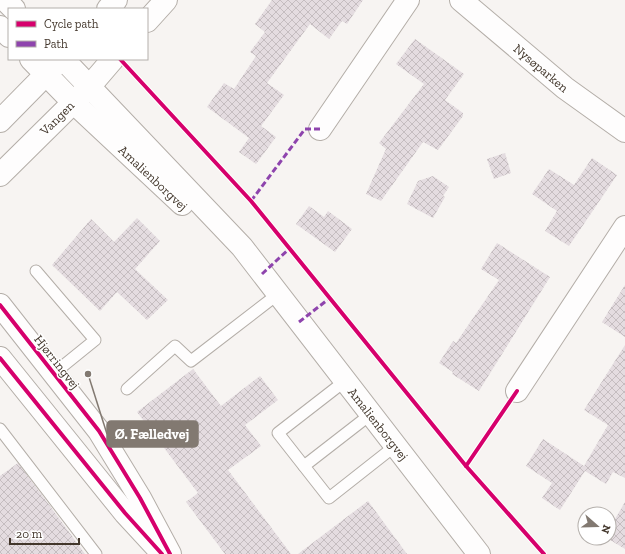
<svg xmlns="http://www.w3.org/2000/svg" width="625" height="554" font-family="'Zilla Slab',serif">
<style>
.building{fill:url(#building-cross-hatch)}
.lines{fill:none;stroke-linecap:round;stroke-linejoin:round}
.service-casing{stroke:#b4aea8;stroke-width:13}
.minor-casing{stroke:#b4aea8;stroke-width:24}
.tertiary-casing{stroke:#b4aea8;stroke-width:24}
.secondary-casing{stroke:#b4aea8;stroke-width:24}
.service{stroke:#fefdfd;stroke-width:11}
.minor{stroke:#fefdfd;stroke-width:22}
.tertiary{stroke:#fefdfd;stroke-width:22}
.secondary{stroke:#fefdfd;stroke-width:22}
.quiet{stroke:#8e44ad;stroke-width:3;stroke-dasharray:6 3;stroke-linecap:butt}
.cycleway-casing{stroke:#fff;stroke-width:6}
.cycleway{stroke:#d6006c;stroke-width:4}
.labels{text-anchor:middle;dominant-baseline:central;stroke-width:3;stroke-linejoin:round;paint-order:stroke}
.street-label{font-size:13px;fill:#43372c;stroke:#fff}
.leader{fill:none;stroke:#827971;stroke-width:1.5}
.callout-dot{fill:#827971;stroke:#fff;stroke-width:1.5}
.callout{fill:#827971;stroke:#827971;stroke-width:1.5}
.callout-label{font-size:14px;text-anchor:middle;font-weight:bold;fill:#fff}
</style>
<defs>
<pattern id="building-cross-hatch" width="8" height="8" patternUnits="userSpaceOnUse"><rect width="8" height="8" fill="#e4dce0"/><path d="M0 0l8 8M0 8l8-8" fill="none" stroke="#c5bdc0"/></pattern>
</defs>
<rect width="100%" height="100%" fill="#f7f4f2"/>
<g class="building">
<polygon points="272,0 363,0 347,24 342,21 329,39 310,24 267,83 284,95 261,126 276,137 256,164 239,152 249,138 207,107 224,83 234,89 256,56 250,52 265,32 255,24"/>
<polygon points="415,39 464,74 445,100 463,113 463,116 438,150 423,142 381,201 366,194 386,149 379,143 424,84 396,64"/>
<polygon points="505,153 511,173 494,179 487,159"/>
<polygon points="592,158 617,175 569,246 545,231 557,211 532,194 549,169 574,185"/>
<polygon points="433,176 449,187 443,196 445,197 433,218 407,204 418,181"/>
<polygon points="309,206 324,217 328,211 352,229 335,252 296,224"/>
<polygon points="137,218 160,241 135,269 168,300 147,320 117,292 100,311 52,265 91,219 114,242"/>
<polygon points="497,243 550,277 479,391 452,374 453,372 439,363 453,341 456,343 499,280 481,269"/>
<polygon points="625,285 625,337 602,322"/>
<polygon points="625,345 625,478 613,472 606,484 585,471 560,510 542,498 552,483 526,466 543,439 584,466 608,425 584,410"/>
<polygon points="193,369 221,406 260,376 278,400 245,425 261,446 228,470 291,554 225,554 186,502 198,493 137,412"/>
<polygon points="18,463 50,506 85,554 0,554 0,476"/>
<polygon points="368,501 407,554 298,554"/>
<polygon points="625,502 625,549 607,538 609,538 609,529"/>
</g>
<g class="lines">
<defs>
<g id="service">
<polyline points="36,271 95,340 53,374"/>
<polyline points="345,381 278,433 329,498 395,446"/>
<polyline points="127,389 175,346 191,361 278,294"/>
<polyline points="0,429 96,554"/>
<polyline points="304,466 371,414"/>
</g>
<g id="minor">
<polyline points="5,0 14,9"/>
<polyline points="461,0 565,88 625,131"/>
<polyline points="0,27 9,36"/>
<polyline points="31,59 73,102 182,204"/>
<polyline points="63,59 242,247 479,554"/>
<polyline points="320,129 408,0"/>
<polyline points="517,391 625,227"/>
</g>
<g id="tertiary">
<polyline points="108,9 116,0"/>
<polyline points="147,21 166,0"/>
<polyline points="0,121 61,59"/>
<polyline points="0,175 89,87 113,59"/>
</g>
<g id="secondary">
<polyline points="0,305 99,431 140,498 170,554"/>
<polyline points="0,358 125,513 160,551"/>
</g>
</defs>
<use href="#service" class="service-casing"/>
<use href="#minor" class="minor-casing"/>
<use href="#tertiary" class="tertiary-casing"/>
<use href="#secondary" class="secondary-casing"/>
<use href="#service" class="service"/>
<use href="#minor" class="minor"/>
<use href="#tertiary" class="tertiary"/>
<use href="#secondary" class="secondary"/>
<g class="quiet">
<polyline points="251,201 305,129 320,129"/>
<polyline points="262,274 290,248"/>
<polyline points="299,322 330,298"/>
</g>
<defs>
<g id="cycleway">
<polyline points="120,59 251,201 466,466 544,554"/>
<polyline points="0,305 99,431 140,498 170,554"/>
<polyline points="0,358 125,513 162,554"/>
<polyline points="466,466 517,391"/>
</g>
</defs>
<use href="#cycleway" class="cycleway-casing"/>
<use href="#cycleway" class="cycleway"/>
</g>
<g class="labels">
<g class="street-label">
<text transform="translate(541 68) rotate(40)">Nysøparken</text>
<text transform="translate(57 118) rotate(-45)">Vangen</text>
<text transform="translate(153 178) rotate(43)">Amalienborgvej</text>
<text transform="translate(57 362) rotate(52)">Hjørringvej</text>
<text transform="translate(378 424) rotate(52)">Amalienborgvej</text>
</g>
</g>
<path class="leader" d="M88 374L107 434"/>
<circle class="callout-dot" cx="88" cy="374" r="4"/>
<rect class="callout" x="107" y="421" width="91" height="26" rx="4"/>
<g class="callout-label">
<text x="152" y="439">Ø. Fælledvej</text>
</g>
<rect x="8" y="8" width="140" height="52" fill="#ffffff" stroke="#b4afab"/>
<rect x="16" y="21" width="20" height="6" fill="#d6006c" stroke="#b4afab"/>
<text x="44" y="28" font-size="12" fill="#43372c">Cycle path</text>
<rect x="16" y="41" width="20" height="6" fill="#8e44ad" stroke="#b4afab"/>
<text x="44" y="48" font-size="12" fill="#43372c">Path</text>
<g transform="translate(597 526) rotate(110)"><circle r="19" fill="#ffffff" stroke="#b4afab"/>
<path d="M0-3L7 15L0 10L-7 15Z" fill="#827971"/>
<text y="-6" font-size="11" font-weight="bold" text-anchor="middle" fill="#43372c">N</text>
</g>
<path d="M10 538v6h69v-6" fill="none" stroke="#43372c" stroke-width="2"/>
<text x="16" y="538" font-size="12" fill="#43372c" stroke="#ffffff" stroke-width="3" paint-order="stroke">20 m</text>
</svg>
